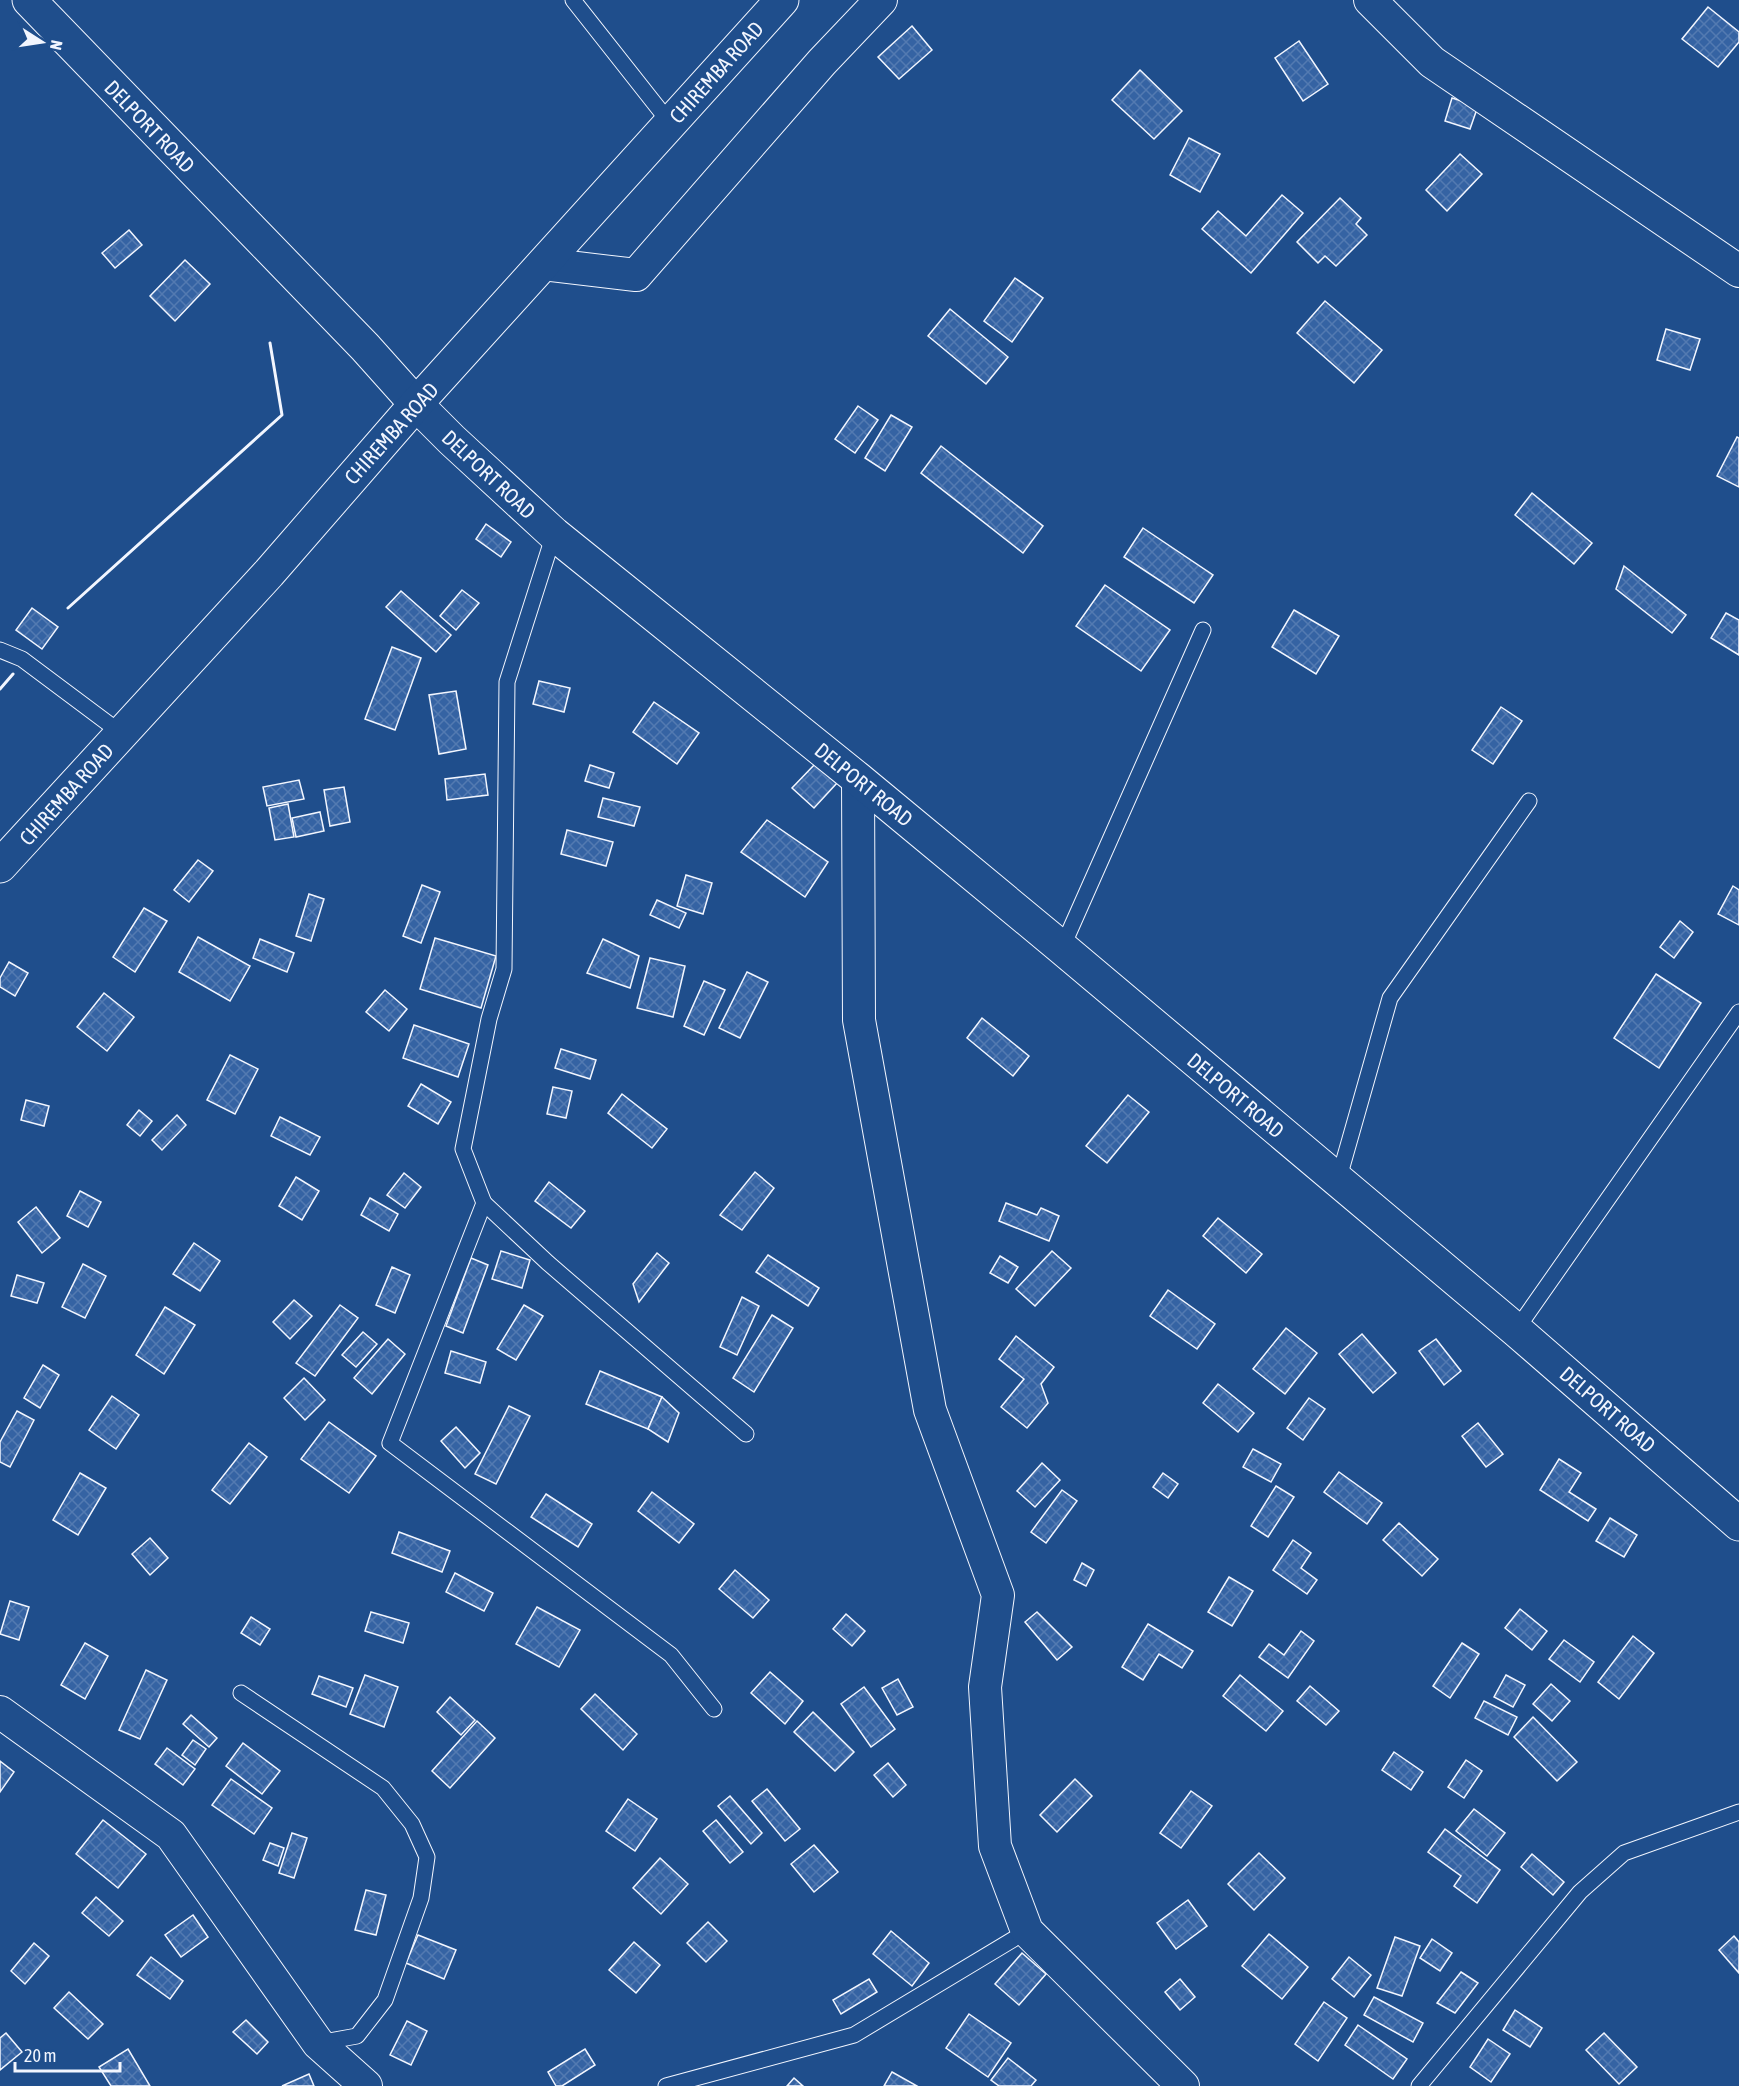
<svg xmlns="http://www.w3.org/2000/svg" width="1739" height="2086" font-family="'Asap Condensed',sans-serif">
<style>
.building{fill:url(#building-cross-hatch);stroke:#f2f6ff;stroke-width:1.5}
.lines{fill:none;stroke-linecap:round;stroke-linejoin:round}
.service-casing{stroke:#f2f6ff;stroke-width:17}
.minor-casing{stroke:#f2f6ff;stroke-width:34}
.tertiary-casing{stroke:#f2f6ff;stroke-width:35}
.secondary-casing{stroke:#f2f6ff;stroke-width:35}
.service{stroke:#1f4e8c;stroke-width:15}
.minor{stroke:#1f4e8c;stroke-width:32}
.tertiary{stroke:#1f4e8c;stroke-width:33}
.secondary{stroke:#1f4e8c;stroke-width:33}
.wall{stroke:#f2f6ff;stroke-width:3}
.labels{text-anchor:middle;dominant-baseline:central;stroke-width:4.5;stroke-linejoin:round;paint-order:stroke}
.street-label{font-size:21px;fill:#f2f6ff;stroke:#1f4e8c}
</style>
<defs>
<pattern id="building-cross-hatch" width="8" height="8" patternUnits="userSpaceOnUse" patternTransform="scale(1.5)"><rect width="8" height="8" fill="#3563a3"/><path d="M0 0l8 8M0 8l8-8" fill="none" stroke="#537ab1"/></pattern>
</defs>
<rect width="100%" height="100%" fill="#1f4e8c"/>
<g class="building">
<polygon points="1708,7 1739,32 1739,42 1718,67 1682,39"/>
<polygon points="912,26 932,50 899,79 878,57"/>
<polygon points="1299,41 1328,84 1303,101 1275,58"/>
<polygon points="1140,70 1182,111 1154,139 1112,100"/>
<polygon points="1452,98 1478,106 1470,129 1445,121"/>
<polygon points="1189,138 1220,154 1200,192 1170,175"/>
<polygon points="1460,154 1482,174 1447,211 1426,190"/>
<polygon points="1282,195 1303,213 1251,273 1202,229 1218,211 1246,236"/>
<polygon points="1340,198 1361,218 1356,224 1367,235 1336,266 1325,256 1318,263 1297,242"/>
<polygon points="129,230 142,245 115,268 102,253"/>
<polygon points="185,260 210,284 175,321 150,296"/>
<polygon points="1015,278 1043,298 1012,342 984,321"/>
<polygon points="1325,301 1382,350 1354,383 1297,333"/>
<polygon points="950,309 1008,357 986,384 928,336"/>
<polygon points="1666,329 1700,339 1690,370 1657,360"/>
<polygon points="858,406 878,420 855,453 835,439"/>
<polygon points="891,415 912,427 885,471 865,458"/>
<polygon points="1737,437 1739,438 1739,487 1717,476"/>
<polygon points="941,446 1043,526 1023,553 921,473"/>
<polygon points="1532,493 1592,543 1574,564 1515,515"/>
<polygon points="486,524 511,542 501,557 476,539"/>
<polygon points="1143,528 1213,575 1194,603 1124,557"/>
<polygon points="1624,566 1686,615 1672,633 1616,589"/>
<polygon points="1105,585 1170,630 1141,671 1076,626"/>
<polygon points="462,590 479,603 456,630 440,616"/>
<polygon points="401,591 451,635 436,652 386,607"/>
<polygon points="32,608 58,627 42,649 16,630"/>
<polygon points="1294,610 1339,636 1316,674 1272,647"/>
<polygon points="1726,613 1739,620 1739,655 1711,638"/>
<polygon points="392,647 421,658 395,730 365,719"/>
<polygon points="539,681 570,688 564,712 533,704"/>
<polygon points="456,691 466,749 439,754 429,695"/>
<polygon points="654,702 699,733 677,764 633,732"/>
<polygon points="1501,707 1522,721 1493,764 1472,750"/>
<polygon points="816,763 837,783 814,808 792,788"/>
<polygon points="590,765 614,773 609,788 585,781"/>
<polygon points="485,774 488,795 447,800 445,779"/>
<polygon points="299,780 304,799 267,806 263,787"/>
<polygon points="344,787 350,822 330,826 324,790"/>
<polygon points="603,798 640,807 634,826 598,817"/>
<polygon points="288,804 294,837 275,840 269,808"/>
<polygon points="320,812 324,831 296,837 292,818"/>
<polygon points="767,820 828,862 805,897 741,852"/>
<polygon points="567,830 613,842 606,866 561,854"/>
<polygon points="198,860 213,871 189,902 174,890"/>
<polygon points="686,875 712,883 703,914 677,906"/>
<polygon points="422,885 440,892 421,943 403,936"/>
<polygon points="1733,886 1739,890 1739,925 1718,914"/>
<polygon points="309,894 324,899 311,941 296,936"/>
<polygon points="657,900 686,913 679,928 650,915"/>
<polygon points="144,908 167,921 135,972 113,957"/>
<polygon points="1680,921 1693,932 1674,958 1660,947"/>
<polygon points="198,937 250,966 230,1001 179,972"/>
<polygon points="435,938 496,956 481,1008 420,989"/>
<polygon points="260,939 294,953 287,972 253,958"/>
<polygon points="603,939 639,956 630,988 587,973"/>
<polygon points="650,958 685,966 673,1017 637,1008"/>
<polygon points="9,962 28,973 15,996 0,987 0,978"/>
<polygon points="747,972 768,982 740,1038 719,1028"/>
<polygon points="1656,974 1701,1003 1659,1068 1614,1038"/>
<polygon points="704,981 725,990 704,1035 684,1026"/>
<polygon points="385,990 407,1009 389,1031 366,1012"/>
<polygon points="104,993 134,1017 107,1051 77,1027"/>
<polygon points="982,1018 1029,1056 1013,1076 967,1038"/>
<polygon points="414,1025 469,1044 458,1077 403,1058"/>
<polygon points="561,1049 596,1060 590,1079 555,1068"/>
<polygon points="230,1055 258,1069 235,1114 207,1100"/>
<polygon points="421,1084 451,1102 438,1124 408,1106"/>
<polygon points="553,1087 572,1091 566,1118 547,1114"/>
<polygon points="622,1094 667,1129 652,1148 608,1113"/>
<polygon points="1128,1095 1149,1112 1107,1163 1086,1146"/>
<polygon points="26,1100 49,1106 44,1126 21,1120"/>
<polygon points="139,1110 152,1121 140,1136 127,1125"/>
<polygon points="177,1115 186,1125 162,1150 152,1140"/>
<polygon points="280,1117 320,1137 310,1155 271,1136"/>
<polygon points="755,1172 774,1188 742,1230 720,1215"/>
<polygon points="404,1173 421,1187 405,1208 387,1195"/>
<polygon points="296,1177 319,1191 302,1220 279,1206"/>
<polygon points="549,1182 585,1211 571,1228 535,1201"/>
<polygon points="80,1191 101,1202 88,1227 67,1216"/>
<polygon points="370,1198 398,1214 389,1231 361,1215"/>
<polygon points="1006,1203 1037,1215 1041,1208 1059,1216 1049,1241 999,1221"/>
<polygon points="36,1207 60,1238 42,1253 18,1222"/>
<polygon points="1218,1218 1262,1254 1246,1273 1203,1236"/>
<polygon points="194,1243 220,1261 200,1291 173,1274"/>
<polygon points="501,1251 530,1260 522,1288 492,1279"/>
<polygon points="1052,1251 1071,1268 1035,1306 1016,1289"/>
<polygon points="657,1253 669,1263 639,1302 633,1284"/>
<polygon points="768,1255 819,1288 808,1306 756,1272"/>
<polygon points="1000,1256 1018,1267 1008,1283 990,1273"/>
<polygon points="471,1258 488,1265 463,1333 446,1326"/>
<polygon points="83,1264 106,1276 85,1318 62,1307"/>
<polygon points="392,1267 410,1275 395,1313 376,1305"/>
<polygon points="17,1275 44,1283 37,1303 11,1296"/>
<polygon points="1168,1290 1215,1324 1197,1349 1150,1316"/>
<polygon points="742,1297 759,1306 737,1355 720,1347"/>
<polygon points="294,1300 312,1316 290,1339 273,1322"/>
<polygon points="340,1305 358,1318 315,1376 296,1363"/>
<polygon points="524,1305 543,1316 516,1360 497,1349"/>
<polygon points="165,1307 195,1325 164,1374 136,1355"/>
<polygon points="772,1315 793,1328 754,1392 733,1378"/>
<polygon points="1286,1328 1317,1353 1285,1394 1253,1369"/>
<polygon points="363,1332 377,1344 356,1367 342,1355"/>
<polygon points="1362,1334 1396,1373 1373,1393 1339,1354"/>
<polygon points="1016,1336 1054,1367 1041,1384 1048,1403 1027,1428 1001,1407 1024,1379 999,1359"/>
<polygon points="388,1339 405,1354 372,1394 354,1378"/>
<polygon points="1436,1339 1461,1371 1444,1385 1419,1351"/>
<polygon points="451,1351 486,1362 480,1383 445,1373"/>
<polygon points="43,1365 59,1375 40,1408 24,1398"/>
<polygon points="600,1371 662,1397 648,1429 586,1404"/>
<polygon points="304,1378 325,1400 305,1420 284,1398"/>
<polygon points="1218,1384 1254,1413 1238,1432 1203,1403"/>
<polygon points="112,1396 139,1415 116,1449 89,1430"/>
<polygon points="662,1397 679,1413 668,1442 648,1429"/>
<polygon points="1309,1398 1325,1409 1303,1440 1287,1428"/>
<polygon points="509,1406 530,1416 496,1484 475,1474"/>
<polygon points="17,1411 34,1420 10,1467 0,1462 0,1442"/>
<polygon points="329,1422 376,1456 349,1493 301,1459"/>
<polygon points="1478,1423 1503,1454 1486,1467 1462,1436"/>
<polygon points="456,1427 480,1453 465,1468 441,1441"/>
<polygon points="249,1443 267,1457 230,1504 212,1490"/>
<polygon points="1253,1449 1281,1464 1271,1482 1243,1467"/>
<polygon points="1559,1459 1581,1473 1569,1492 1596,1509 1588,1521 1540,1490"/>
<polygon points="1042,1463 1060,1480 1035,1507 1017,1491"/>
<polygon points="1339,1472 1382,1503 1367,1524 1324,1492"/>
<polygon points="80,1473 106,1488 78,1535 53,1520"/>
<polygon points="1163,1473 1178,1484 1168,1498 1153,1487"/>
<polygon points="1276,1486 1294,1497 1268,1537 1251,1526"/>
<polygon points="1062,1490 1077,1501 1046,1543 1031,1532"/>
<polygon points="652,1492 694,1524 679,1543 638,1511"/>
<polygon points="546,1494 592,1524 578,1547 531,1517"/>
<polygon points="1610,1518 1637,1535 1624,1557 1596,1541"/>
<polygon points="1399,1523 1438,1559 1422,1576 1383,1540"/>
<polygon points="399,1532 450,1551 442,1572 392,1553"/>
<polygon points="150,1538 168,1558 150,1575 132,1554"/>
<polygon points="1293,1540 1311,1553 1301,1568 1317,1580 1307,1594 1273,1570"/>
<polygon points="1082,1563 1094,1570 1086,1586 1074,1580"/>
<polygon points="735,1570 769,1600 753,1618 719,1589"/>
<polygon points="455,1573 493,1593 484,1611 446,1592"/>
<polygon points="1229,1577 1253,1591 1232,1626 1208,1612"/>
<polygon points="10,1601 29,1607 19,1640 0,1634"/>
<polygon points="537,1607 580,1630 559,1667 516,1644"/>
<polygon points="1520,1609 1547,1631 1532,1650 1505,1628"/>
<polygon points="371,1612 409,1623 403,1643 365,1631"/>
<polygon points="1037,1612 1072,1647 1057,1660 1025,1622"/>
<polygon points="846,1614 865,1631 852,1646 833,1629"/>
<polygon points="251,1617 270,1629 260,1645 241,1633"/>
<polygon points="1148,1624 1193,1651 1182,1668 1159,1654 1143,1680 1122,1667"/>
<polygon points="1301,1631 1314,1641 1288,1678 1259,1657 1269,1644 1284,1655"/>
<polygon points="1633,1636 1654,1653 1619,1699 1598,1682"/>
<polygon points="1564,1640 1594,1662 1580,1682 1549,1659"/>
<polygon points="85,1643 108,1656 85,1699 61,1685"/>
<polygon points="1462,1643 1479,1654 1450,1698 1433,1686"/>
<polygon points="146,1670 167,1680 140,1739 119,1730"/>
<polygon points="770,1672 803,1701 785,1724 751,1693"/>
<polygon points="365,1675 398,1687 384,1727 350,1714"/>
<polygon points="1240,1675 1283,1711 1266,1731 1223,1696"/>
<polygon points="1506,1675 1525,1685 1513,1707 1494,1697"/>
<polygon points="319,1676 353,1688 346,1707 312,1694"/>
<polygon points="898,1679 913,1707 897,1715 882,1688"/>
<polygon points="1551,1684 1570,1701 1552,1721 1533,1704"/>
<polygon points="1310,1686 1339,1711 1326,1725 1297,1701"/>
<polygon points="864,1687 895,1729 871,1747 841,1704"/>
<polygon points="595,1694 637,1734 623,1750 581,1709"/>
<polygon points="450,1697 475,1720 461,1735 437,1712"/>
<polygon points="1484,1701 1517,1717 1508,1735 1475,1718"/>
<polygon points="813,1712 854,1752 835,1771 794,1732"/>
<polygon points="191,1715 217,1738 209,1747 183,1724"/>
<polygon points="1533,1717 1577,1762 1557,1781 1514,1737"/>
<polygon points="477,1721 495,1738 450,1788 432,1771"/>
<polygon points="193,1740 206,1749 195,1765 182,1755"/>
<polygon points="243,1743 280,1771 262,1794 226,1766"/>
<polygon points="167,1748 195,1769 183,1785 155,1764"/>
<polygon points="1394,1752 1423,1772 1411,1790 1382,1770"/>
<polygon points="1466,1760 1482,1771 1464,1798 1448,1787"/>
<polygon points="0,1761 14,1772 0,1792"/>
<polygon points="888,1763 906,1785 893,1797 874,1775"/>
<polygon points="231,1779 272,1808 254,1834 212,1805"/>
<polygon points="1075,1779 1092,1796 1057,1832 1040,1815"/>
<polygon points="767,1789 800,1829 785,1841 752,1801"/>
<polygon points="1191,1791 1212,1806 1181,1848 1160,1833"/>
<polygon points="730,1796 762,1833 751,1844 718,1806"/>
<polygon points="628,1799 657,1819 635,1851 606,1831"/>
<polygon points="1474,1809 1505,1833 1487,1856 1456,1831"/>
<polygon points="103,1820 146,1854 118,1888 76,1854"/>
<polygon points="716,1820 743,1852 730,1863 703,1831"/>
<polygon points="1445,1829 1500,1870 1477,1903 1454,1886 1461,1876 1428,1852"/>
<polygon points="292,1833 307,1838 294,1878 279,1873"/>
<polygon points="270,1843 284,1848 278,1866 263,1860"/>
<polygon points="814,1845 838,1872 814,1892 791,1864"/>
<polygon points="1259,1853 1285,1878 1254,1910 1228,1884"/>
<polygon points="1532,1854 1564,1882 1553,1895 1521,1867"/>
<polygon points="660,1858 688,1884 661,1914 633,1888"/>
<polygon points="366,1890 386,1895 376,1935 355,1930"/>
<polygon points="96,1897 123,1921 109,1936 82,1913"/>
<polygon points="1188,1900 1207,1926 1176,1949 1157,1923"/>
<polygon points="193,1915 208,1937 181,1957 165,1935"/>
<polygon points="708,1922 727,1941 706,1962 687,1943"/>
<polygon points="891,1931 929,1963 912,1986 873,1954"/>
<polygon points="1269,1934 1308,1967 1282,1999 1242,1966"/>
<polygon points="418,1935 456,1950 444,1979 406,1963"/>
<polygon points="1734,1936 1739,1942 1739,1973 1719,1950"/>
<polygon points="1395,1937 1420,1946 1402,1996 1377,1988"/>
<polygon points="1432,1939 1452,1953 1440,1971 1420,1958"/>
<polygon points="634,1942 660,1965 636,1993 609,1970"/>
<polygon points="34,1943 49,1956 25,1984 11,1971"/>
<polygon points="1022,1953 1046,1974 1019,2005 995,1984"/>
<polygon points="151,1957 183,1981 170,1999 137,1975"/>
<polygon points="1349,1957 1371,1975 1354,1997 1332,1979"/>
<polygon points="1461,1972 1478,1983 1455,2013 1437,2003"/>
<polygon points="869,1979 877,1992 841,2014 833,2000"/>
<polygon points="1180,1979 1195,1997 1180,2010 1165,1992"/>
<polygon points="69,1992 103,2024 88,2039 54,2008"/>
<polygon points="1374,1997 1423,2023 1413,2042 1364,2015"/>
<polygon points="1324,2002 1347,2018 1318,2061 1295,2044"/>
<polygon points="1515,2010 1542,2028 1530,2047 1503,2030"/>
<polygon points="969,2014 1011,2043 988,2077 946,2048"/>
<polygon points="246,2020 268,2042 257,2054 233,2032"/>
<polygon points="407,2021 427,2031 411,2065 390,2055"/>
<polygon points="1358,2025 1407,2059 1393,2079 1345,2045"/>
<polygon points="6,2033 22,2052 0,2070 0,2038"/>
<polygon points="1604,2033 1637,2067 1619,2084 1586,2050"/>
<polygon points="1488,2039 1510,2054 1491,2082 1470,2067"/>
<polygon points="128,2049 150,2086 111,2086 99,2067"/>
<polygon points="585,2049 595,2065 562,2086 556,2086 548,2072"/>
<polygon points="1008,2058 1036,2080 1031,2086 999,2086 991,2080"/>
<polygon points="892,2072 917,2086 884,2086"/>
<polygon points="309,2074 314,2086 282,2086"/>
<polygon points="794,2078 803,2086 787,2086"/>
</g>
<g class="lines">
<defs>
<g id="service">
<polyline points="573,0 670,123"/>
<polyline points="554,534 507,682 504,969 489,1019 463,1149 484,1203 390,1443 671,1655 714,1709"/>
<polyline points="0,650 22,659 121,733"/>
<polyline points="1062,948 1203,630"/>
<polyline points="1338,1181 1390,998 1529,801"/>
<polyline points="484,1203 548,1263 746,1434"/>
<polyline points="1516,1330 1739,1012"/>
<polyline points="241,1693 383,1788 412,1824 427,1857 421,1898 385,2000 357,2036 318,2043"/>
<polyline points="666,2086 854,2035 1027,1931"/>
<polyline points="1419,2086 1580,1892 1624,1853 1739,1812"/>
</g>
<g id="minor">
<polyline points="1370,0 1432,62 1739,271"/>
<polyline points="543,264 636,275 822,62 881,0"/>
<polyline points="858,779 859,1020 930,1410 998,1595 985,1687 995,1846 1027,1931 1183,2086"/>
<polyline points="0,1712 171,1835 318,2043 366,2086"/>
</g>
<polyline id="tertiary" points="416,404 452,440 554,534 858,779 1062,948 1516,1330 1739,1524"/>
<g id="secondary">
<polyline points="29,0 365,347 416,404"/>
<polyline points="0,866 269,573 416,404 782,0"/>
</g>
</defs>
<use href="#service" class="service-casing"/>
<use href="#minor" class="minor-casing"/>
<use href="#tertiary" class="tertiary-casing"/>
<use href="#secondary" class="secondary-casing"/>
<use href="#service" class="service"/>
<use href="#minor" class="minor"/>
<use href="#tertiary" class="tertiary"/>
<use href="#secondary" class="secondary"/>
<g class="wall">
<polyline points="68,608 282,415 270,343"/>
<polyline points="0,689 13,674"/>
</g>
</g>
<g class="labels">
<g class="street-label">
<text transform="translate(716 72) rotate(-48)">CHIREMBA ROAD</text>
<text transform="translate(150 126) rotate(46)">DELPORT ROAD</text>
<text transform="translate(391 433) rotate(-48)">CHIREMBA ROAD</text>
<text transform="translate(489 474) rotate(43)">DELPORT ROAD</text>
<text transform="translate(864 784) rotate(39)">DELPORT ROAD</text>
<text transform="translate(66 794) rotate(-48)">CHIREMBA ROAD</text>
<text transform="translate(1236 1095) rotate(40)">DELPORT ROAD</text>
<text transform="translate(1608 1409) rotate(41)">DELPORT ROAD</text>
</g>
</g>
<g transform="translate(42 42) rotate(102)" stroke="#1f4e8c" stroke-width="4.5" paint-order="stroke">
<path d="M0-4.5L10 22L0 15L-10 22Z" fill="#f2f6ff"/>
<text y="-9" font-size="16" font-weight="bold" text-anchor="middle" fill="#f2f6ff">N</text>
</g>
<path d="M15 2062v9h105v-9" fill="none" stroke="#f2f6ff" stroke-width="3"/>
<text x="24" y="2062" font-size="18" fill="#f2f6ff" stroke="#1f4e8c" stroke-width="4.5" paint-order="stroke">20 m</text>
</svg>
